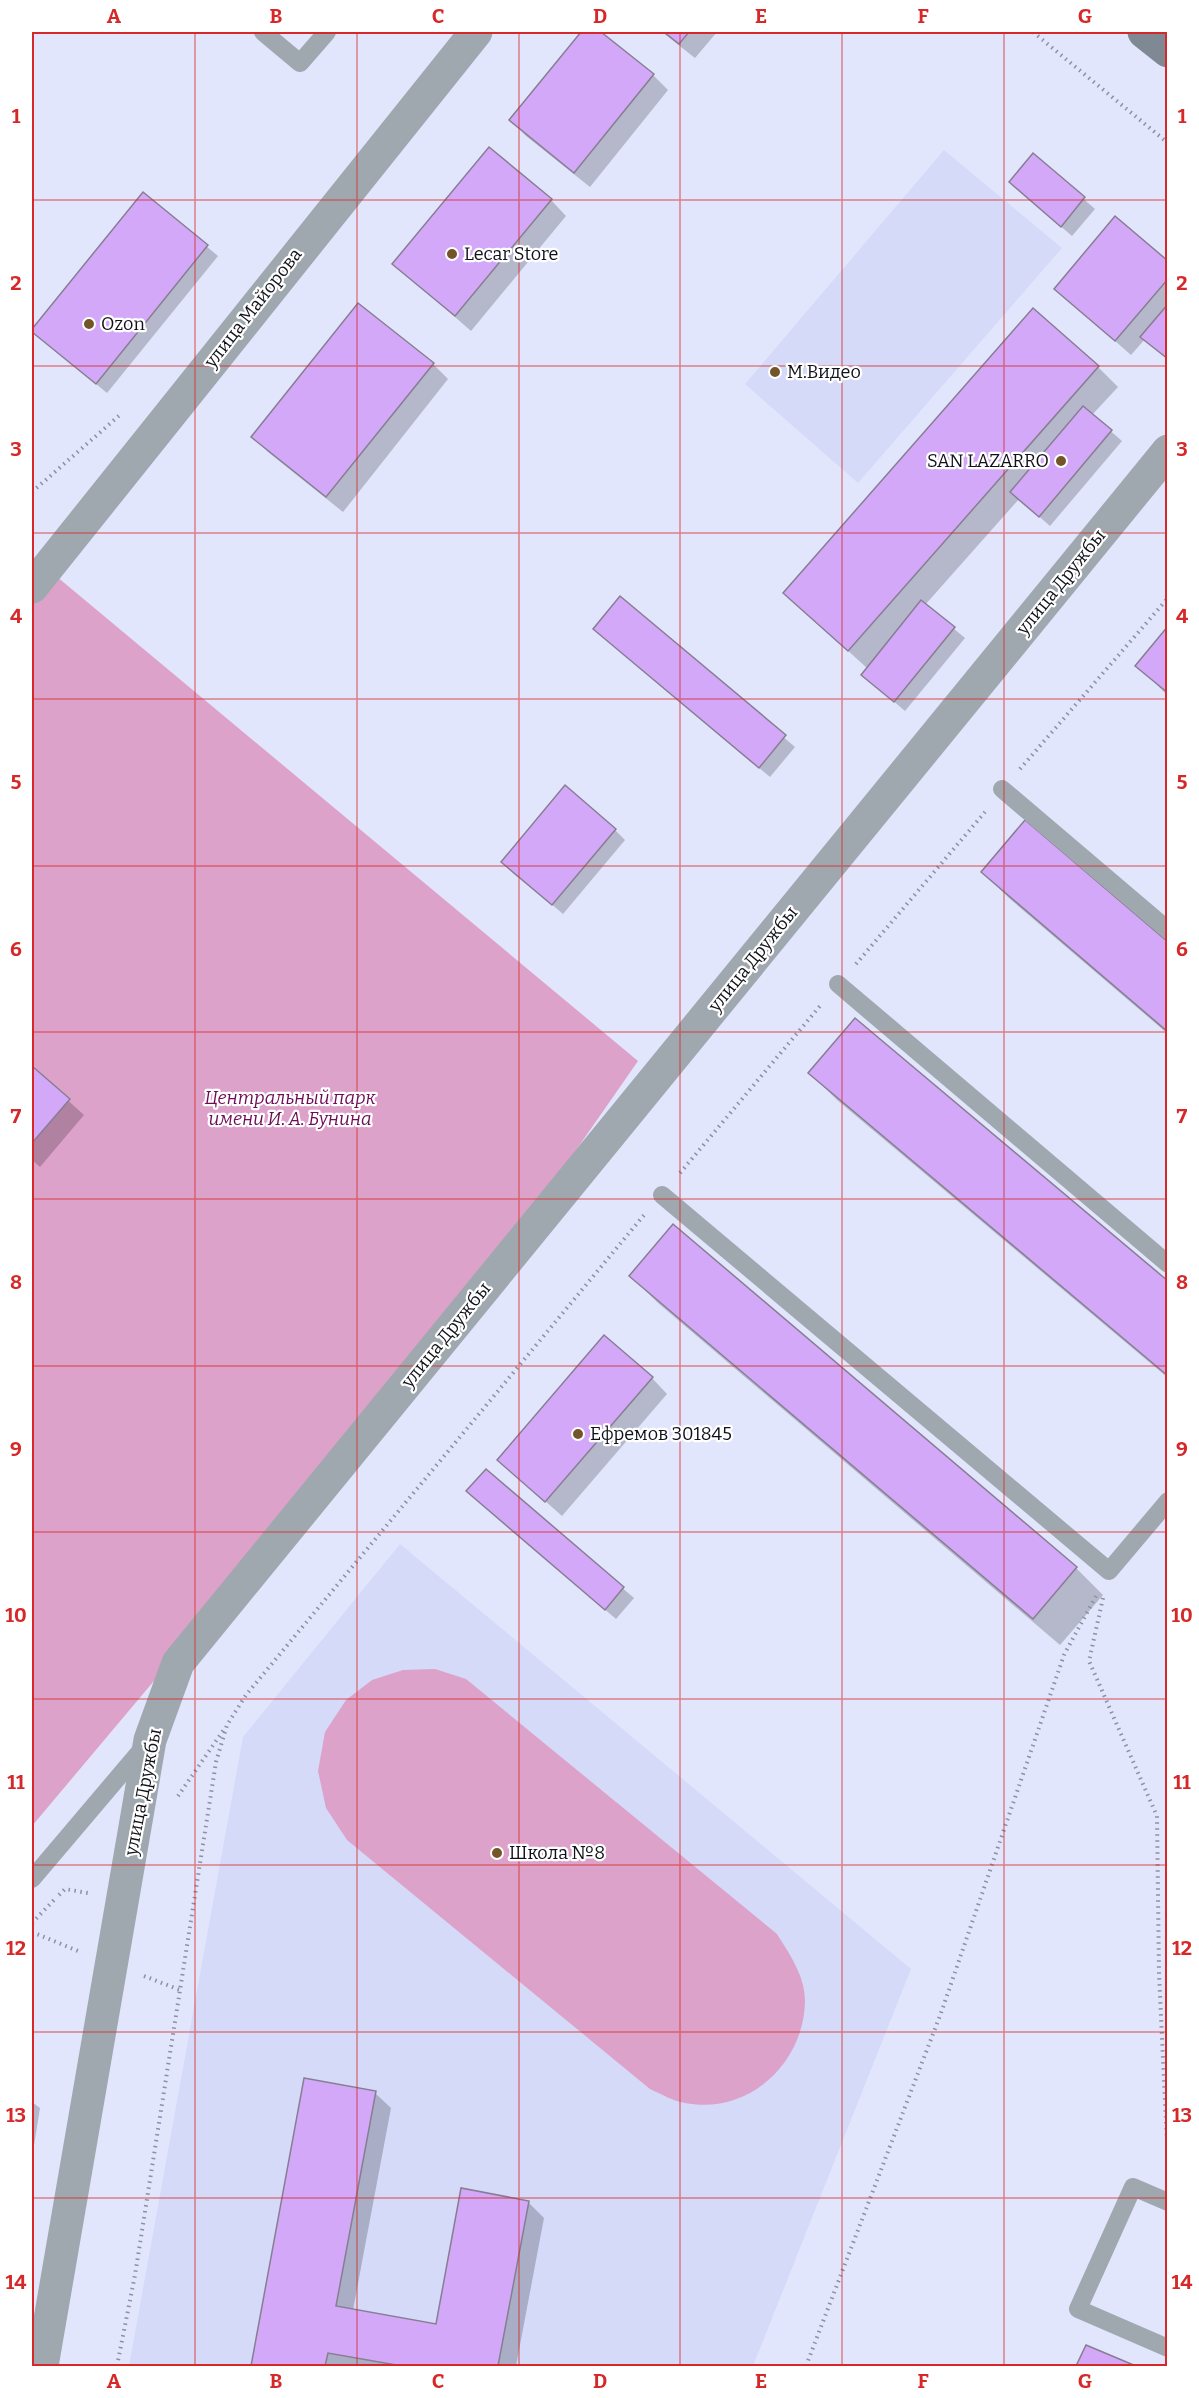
<svg xmlns="http://www.w3.org/2000/svg" width="1199" height="2398" font-family="Bitter,serif">
<style>
.built{fill:#d4daf8}
.green{fill:#dda2c9}
.shadow{fill:#0003}
.building{fill:#d3a8f9;stroke:#877e91;stroke-width:1.5}
.lines{fill:none;stroke-linecap:round;stroke-linejoin:round}
.path{stroke:#8e90a1;stroke-width:4;stroke-dasharray:1.5 4.5;stroke-linecap:butt}
.lane{stroke:#a0a8af;stroke-width:18}
.street{stroke:#a0a8af;stroke-width:33}
.secondary{stroke:#7e8994;stroke-width:33}
.grid{fill:none;stroke:#d62828;stroke-width:1.5;stroke-opacity:0.55}
.poi-dot{fill:#735529;stroke:#fff;stroke-width:2}
.labels{text-anchor:middle;dominant-baseline:central;stroke-width:4.5;stroke-linejoin:round;paint-order:stroke}
.poi-label{font-size:18px;fill:#101119;stroke:#fff;text-anchor:start}
.street-label{font-size:18px;fill:#101119;stroke:#fff}
.park-label{font-size:18px;font-style:italic;fill:#6e0b57;stroke:#fff}
.neatline{fill:none;stroke:#d62828;stroke-width:2}
.grid-label{font-size:20px;text-anchor:middle;font-weight:bold;fill:#d62828}
</style>
<rect width="100%" height="100%" fill="#e2e6fd"/>
<g class="built">
<polygon points="944,150 1062,248 858,483 745,384"/>
<polygon points="400,1544 911,1969 753,2366 129,2366 243,1737"/>
</g>
<g class="green">
<polygon points="32,556 638,1061 460,1317 32,1826"/>
<path d="M 435,1669 L 466,1679 L 777,1934 C 790,1955 805,1976 805,2001 C 804,2064 748,2115 685,2103 C 673,2101 661,2094 650,2089 L 347,1840 L 326,1808 L 318,1771 L 325,1732 L 346,1700 L 372,1680 L 403,1670 Z"/>
</g>
<g class="shadow">
<polygon points="582,32 599,32 653,75 668,90 590,187 526,136 511,120"/>
<polygon points="662,32 717,32 695,58"/>
<polygon points="1033,155 1095,209 1072,236 1021,192"/>
<polygon points="143,194 218,256 107,393 32,331"/>
<polygon points="551,200 566,216 471,331 394,264"/>
<polygon points="1168,263 1168,360 1145,339 1131,355 1056,289"/>
<polygon points="433,364 448,379 343,512 268,452 253,437"/>
<polygon points="1098,367 1118,387 1092,415 1122,441 1050,526 1019,499 925,605 965,638 905,711 863,675 868,669 785,593"/>
<polygon points="621,598 795,747 770,777 595,629"/>
<polygon points="1168,629 1168,696 1137,665"/>
<polygon points="615,830 625,840 563,914 514,872"/>
<polygon points="983,872 1168,944 1168,1034 1010,899"/>
<polygon points="32,1068 84,1115 40,1167 32,1160"/>
<polygon points="810,1073 1168,1283 1168,1378 837,1100"/>
<polygon points="674,1226 1076,1568 1103,1595 1060,1645 658,1303 631,1276"/>
<polygon points="652,1378 667,1394 562,1516 499,1460"/>
<polygon points="486,1471 634,1598 616,1619 479,1502"/>
<polygon points="305,2080 375,2093 391,2108 353,2310 437,2325 528,2202 544,2218 516,2366 252,2366"/>
<polygon points="32,2102 40,2108 32,2158"/>
<polygon points="1086,2347 1132,2366 1078,2366"/>
</g>
<g class="building">
<polygon points="581,32 601,32 654,74 574,173 509,120"/>
<polygon points="664,32 689,32 679,44"/>
<polygon points="489,147 552,199 455,316 392,264"/>
<polygon points="1033,153 1085,197 1061,227 1009,182"/>
<polygon points="143,192 208,245 96,384 32,332 32,329"/>
<polygon points="1115,216 1168,261 1168,279 1115,341 1054,289"/>
<polygon points="358,303 434,363 326,497 251,437"/>
<polygon points="1168,304 1168,359 1140,337"/>
<polygon points="1033,308 1099,366 848,651 783,593"/>
<polygon points="1083,406 1112,430 1039,517 1010,492"/>
<polygon points="620,596 786,735 759,768 593,629"/>
<polygon points="921,600 955,627 894,702 861,675"/>
<polygon points="1168,626 1168,693 1135,666"/>
<polygon points="565,785 616,829 552,905 501,862"/>
<polygon points="1025,820 1168,942 1168,1032 981,872"/>
<polygon points="855,1018 1168,1281 1168,1376 808,1073"/>
<polygon points="32,1066 70,1099 32,1143"/>
<polygon points="673,1224 1077,1567 1033,1619 629,1276"/>
<polygon points="604,1335 653,1377 545,1502 497,1460"/>
<polygon points="486,1469 624,1587 605,1610 466,1491"/>
<polygon points="304,2078 376,2091 336,2306 436,2324 461,2188 529,2201 498,2366 402,2366 328,2353 325,2366 251,2366"/>
<polygon points="1086,2345 1136,2366 1076,2366"/>
</g>
<g class="lines">
<g class="path">
<polyline points="1033,32 1168,143"/>
<polyline points="32,492 121,414"/>
<polyline points="1020,769 1168,598"/>
<polyline points="856,964 985,812"/>
<polyline points="680,1173 820,1006"/>
<polyline points="1103,1598 1089,1661 1157,1816 1159,1974 1168,2164"/>
<polyline points="178,1796 225,1728"/>
<polyline points="59,1895 65,1889 88,1893"/>
<polyline points="32,1923 54,1900"/>
<polyline points="32,1932 78,1951"/>
<polyline points="144,1976 180,1990"/>
<polyline points="117,2366 135,2275 216,1762 227,1725 246,1695 644,1215"/>
<polyline points="806,2366 941,2013 1064,1655 1096,1596"/>
</g>
<g class="lane">
<polyline points="263,32 300,63 327,32"/>
<polyline points="1002,789 1168,930"/>
<polyline points="838,984 1168,1264"/>
<polyline points="662,1195 1109,1571 1168,1501"/>
<polyline points="32,1879 143,1748"/>
<polyline points="1168,2202 1133,2187 1078,2309 1168,2348"/>
</g>
<g class="street">
<polyline points="32,587 476,32"/>
<polyline points="42,2366 150,1740 178,1663 1168,451"/>
</g>
<polyline class="secondary" points="1144,32 1168,51"/>
</g>
<path class="grid" d="M 195,32 L 195,2366M 357,32 L 357,2366M 519,32 L 519,2366M 680,32 L 680,2366M 842,32 L 842,2366M 1004,32 L 1004,2366M 32,200 L 1168,200M 32,366 L 1168,366M 32,533 L 1168,533M 32,699 L 1168,699M 32,866 L 1168,866M 32,1032 L 1168,1032M 32,1199 L 1168,1199M 32,1366 L 1168,1366M 32,1532 L 1168,1532M 32,1699 L 1168,1699M 32,1865 L 1168,1865M 32,2032 L 1168,2032M 32,2198 L 1168,2198"/>
<g class="poi-dot">
<circle cx="452" cy="254" r="6"/>
<circle cx="89" cy="324" r="6"/>
<circle cx="775" cy="372" r="6"/>
<circle cx="1061" cy="461" r="6"/>
<circle cx="578" cy="1434" r="6"/>
<circle cx="497" cy="1853" r="6"/>
</g>
<g class="labels">
<g class="poi-label">
<text x="464" y="254">Lecar Store</text>
<text x="101" y="324">Ozon</text>
<text x="787" y="372">М.Видео</text>
<text x="1049" y="461" text-anchor="end">SAN LAZARRO</text>
<text x="590" y="1434">Ефремов 301845</text>
<text x="509" y="1853">Школа №8</text>
</g>
<g class="street-label">
<text transform="translate(253 308) rotate(-52)">улица Майорова</text>
<text transform="translate(1061 582) rotate(-51)">улица Дружбы</text>
<text transform="translate(753 959) rotate(-51)">улица Дружбы</text>
<text transform="translate(446 1335) rotate(-51)">улица Дружбы</text>
<text transform="translate(143 1792) rotate(-79)">улица Дружбы</text>
</g>
<g class="park-label">
<text x="290" y="1098">Центральный парк<tspan x="290" dy="21">имени И. А. Бунина</tspan></text>
</g>
</g>
<rect width="1199" height="2398" fill="none" stroke="#ffffff" stroke-width="66"/>
<rect x="33" y="33" width="1133" height="2332" class="neatline"/>
<g class="grid-label">
<text x="114" y="23">A</text>
<text x="276" y="23">B</text>
<text x="438" y="23">C</text>
<text x="600" y="23">D</text>
<text x="761" y="23">E</text>
<text x="923" y="23">F</text>
<text x="1085" y="23">G</text>
<text x="16" y="123">1</text>
<text x="1182" y="123">1</text>
<text x="16" y="290">2</text>
<text x="1182" y="290">2</text>
<text x="16" y="456">3</text>
<text x="1182" y="456">3</text>
<text x="16" y="623">4</text>
<text x="1182" y="623">4</text>
<text x="16" y="789">5</text>
<text x="1182" y="789">5</text>
<text x="16" y="956">6</text>
<text x="1182" y="956">6</text>
<text x="16" y="1123">7</text>
<text x="1182" y="1123">7</text>
<text x="16" y="1289">8</text>
<text x="1182" y="1289">8</text>
<text x="16" y="1456">9</text>
<text x="1182" y="1456">9</text>
<text x="16" y="1622">10</text>
<text x="1182" y="1622">10</text>
<text x="16" y="1789">11</text>
<text x="1182" y="1789">11</text>
<text x="16" y="1955">12</text>
<text x="1182" y="1955">12</text>
<text x="16" y="2122">13</text>
<text x="1182" y="2122">13</text>
<text x="16" y="2289">14</text>
<text x="1182" y="2289">14</text>
<text x="114" y="2388">A</text>
<text x="276" y="2388">B</text>
<text x="438" y="2388">C</text>
<text x="600" y="2388">D</text>
<text x="761" y="2388">E</text>
<text x="923" y="2388">F</text>
<text x="1085" y="2388">G</text>
</g>
</svg>
